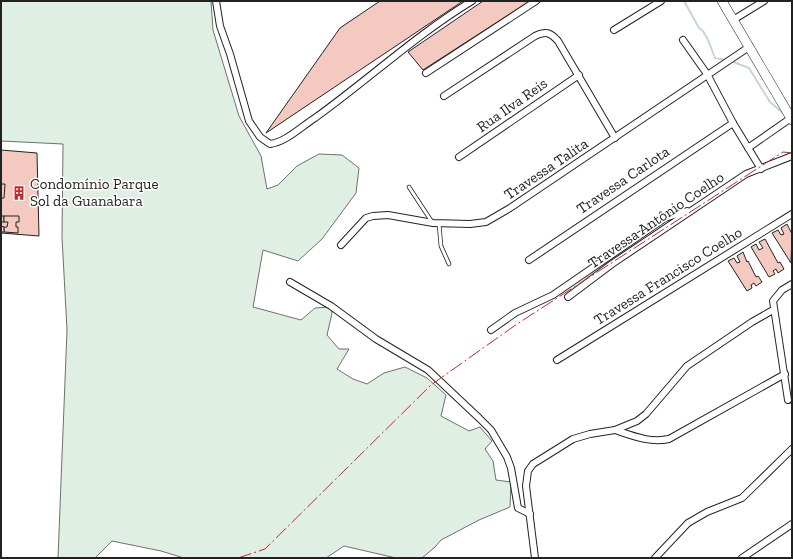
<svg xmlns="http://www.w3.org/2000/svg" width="793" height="559" font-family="'Zilla Slab',serif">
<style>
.green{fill:#e0efe3;stroke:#6f6f6f}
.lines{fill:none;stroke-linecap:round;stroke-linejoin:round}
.stream{stroke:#c7d3dd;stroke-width:2}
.building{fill:#f3c9c0;stroke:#222}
.lane-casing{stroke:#222;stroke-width:4.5}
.street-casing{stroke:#222;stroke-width:8}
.primary-casing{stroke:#222;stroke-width:10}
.lane{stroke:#fff;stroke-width:3}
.street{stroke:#fff;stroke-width:6}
.primary{stroke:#fff;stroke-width:9}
.power{stroke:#c62828;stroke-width:1;stroke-dasharray:14 3 2 3;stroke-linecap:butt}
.labels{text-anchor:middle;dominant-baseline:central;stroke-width:3;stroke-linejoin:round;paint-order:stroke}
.street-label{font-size:15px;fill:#222;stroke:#fff}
.poi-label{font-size:15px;fill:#222;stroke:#fff;text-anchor:start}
</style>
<rect width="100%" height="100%" fill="#fff"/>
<polygon class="green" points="1,1 211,1 213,30 239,116 261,156 267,189 278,185 297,166 319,154 342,155 359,168 356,193 322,239 298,261 263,250 253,307 301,320 315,308 331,307 332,313 327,335 339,349 349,349 337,369 353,379 367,384 384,373 405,367 427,378 446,395 441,416 469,431 480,427 492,441 485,449 493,461 496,480 511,482 510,507 479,520 441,540 435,547 422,558 396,558 344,546 326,558 184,558 161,551 112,541 95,558 58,558 67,330 62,237 63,144 1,141"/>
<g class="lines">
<g class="stream">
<polyline points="684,1 699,28 703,31 708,40 715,58 726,60"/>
<polyline points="731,61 749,68 770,102 784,114"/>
</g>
</g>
<g class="building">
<polygon points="380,1 463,1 266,133 340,28"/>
<polygon points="483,1 530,1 423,70 408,52"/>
<polygon points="1,150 37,153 39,236 1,233"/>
<polygon points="1,184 5,184 4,198 1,198"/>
<rect x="1" y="216" width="3" height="6"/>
<polygon points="4,216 19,216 19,222 16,222 16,227 18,227 18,233 4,232 4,227 7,227 8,222 4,222"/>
<polygon points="787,224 792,234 791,263 772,233 778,230 781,235 784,234 781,228"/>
<polygon points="1,226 4,227 4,232 1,232"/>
<polygon points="765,239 778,263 780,262 784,269 778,273 776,269 773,271 775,274 769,277 751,247 756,244 759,250 763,248 759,242"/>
<polygon points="743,252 747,262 748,261 756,277 758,276 762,282 756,286 754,283 751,285 752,288 747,291 728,261 734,258 737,263 740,262 737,256"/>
</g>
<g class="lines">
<defs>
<g id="lane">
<polyline points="409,187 432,222"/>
<polyline points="439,224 441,246 449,264"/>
</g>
<g id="street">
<path d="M 216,1 L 220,26 L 230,54 L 249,121 L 260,137 L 270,144 C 286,142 302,126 315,118 C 368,80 416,35 472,1"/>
<polyline points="733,20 764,1"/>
<polyline points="614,30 661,1"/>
<polyline points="683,40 707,74 733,123 761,169"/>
<polyline points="426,73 536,1"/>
<path d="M 444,96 L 535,36 C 546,31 550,32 558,41 L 615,138"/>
<polyline points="748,148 791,118"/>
<polyline points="459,157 579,75"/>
<polyline points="341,245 366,218 373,216 388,215 433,223 470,224 486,222 510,208 749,47"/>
<polyline points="529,260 733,123"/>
<polyline points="290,282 331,306 376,339 428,370 479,418 491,430 507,457 511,468 518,508 530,514"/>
<polyline points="568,297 612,264 746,174 792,156"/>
<polyline points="491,330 515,313 553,295 665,218 687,211"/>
<polyline points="557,360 792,214"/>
<polyline points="788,400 773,301 782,290 792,284"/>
<path d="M 615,430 C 633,436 650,443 669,439 L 785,374"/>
<polyline points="535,558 526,486 528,471 533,464 573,439 590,434 615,430 637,421 646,414 687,366 752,322 773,310"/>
<polyline points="655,558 688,523 707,512 742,498 792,449"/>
<polyline points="742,558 792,524"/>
</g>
<polyline id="primary" points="722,1 792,120"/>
</defs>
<use href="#lane" class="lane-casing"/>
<use href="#street" class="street-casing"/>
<use href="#primary" class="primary-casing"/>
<use href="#lane" class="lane"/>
<use href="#street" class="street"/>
<use href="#primary" class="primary"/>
<polyline class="power" points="238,558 265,549 431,385 517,324 783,152 792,153"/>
</g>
<defs>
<symbol id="building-bare" viewBox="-9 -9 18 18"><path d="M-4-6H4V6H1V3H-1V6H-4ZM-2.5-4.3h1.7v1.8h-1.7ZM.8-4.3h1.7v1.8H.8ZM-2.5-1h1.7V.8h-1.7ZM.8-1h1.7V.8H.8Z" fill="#c62828" stroke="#fff" stroke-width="2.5" paint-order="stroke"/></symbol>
</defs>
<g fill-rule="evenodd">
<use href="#building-bare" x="9" y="183" width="20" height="20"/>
</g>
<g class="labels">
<g class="street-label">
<text transform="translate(512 105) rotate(-35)">Rua Ilva Reis</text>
<text transform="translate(546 169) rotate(-34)">Travessa Talita</text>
<text transform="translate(623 180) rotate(-34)">Travessa Carlota</text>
<text transform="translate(656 220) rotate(-34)">Travessa Antônio Coelho</text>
<text transform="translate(668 276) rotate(-32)">Travessa Francisco Coelho</text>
</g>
<g class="poi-label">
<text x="30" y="184">Condomínio Parque<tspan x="30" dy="17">Sol da Guanabara</tspan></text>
</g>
</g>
<rect width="793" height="559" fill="none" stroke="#222222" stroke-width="4"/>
</svg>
